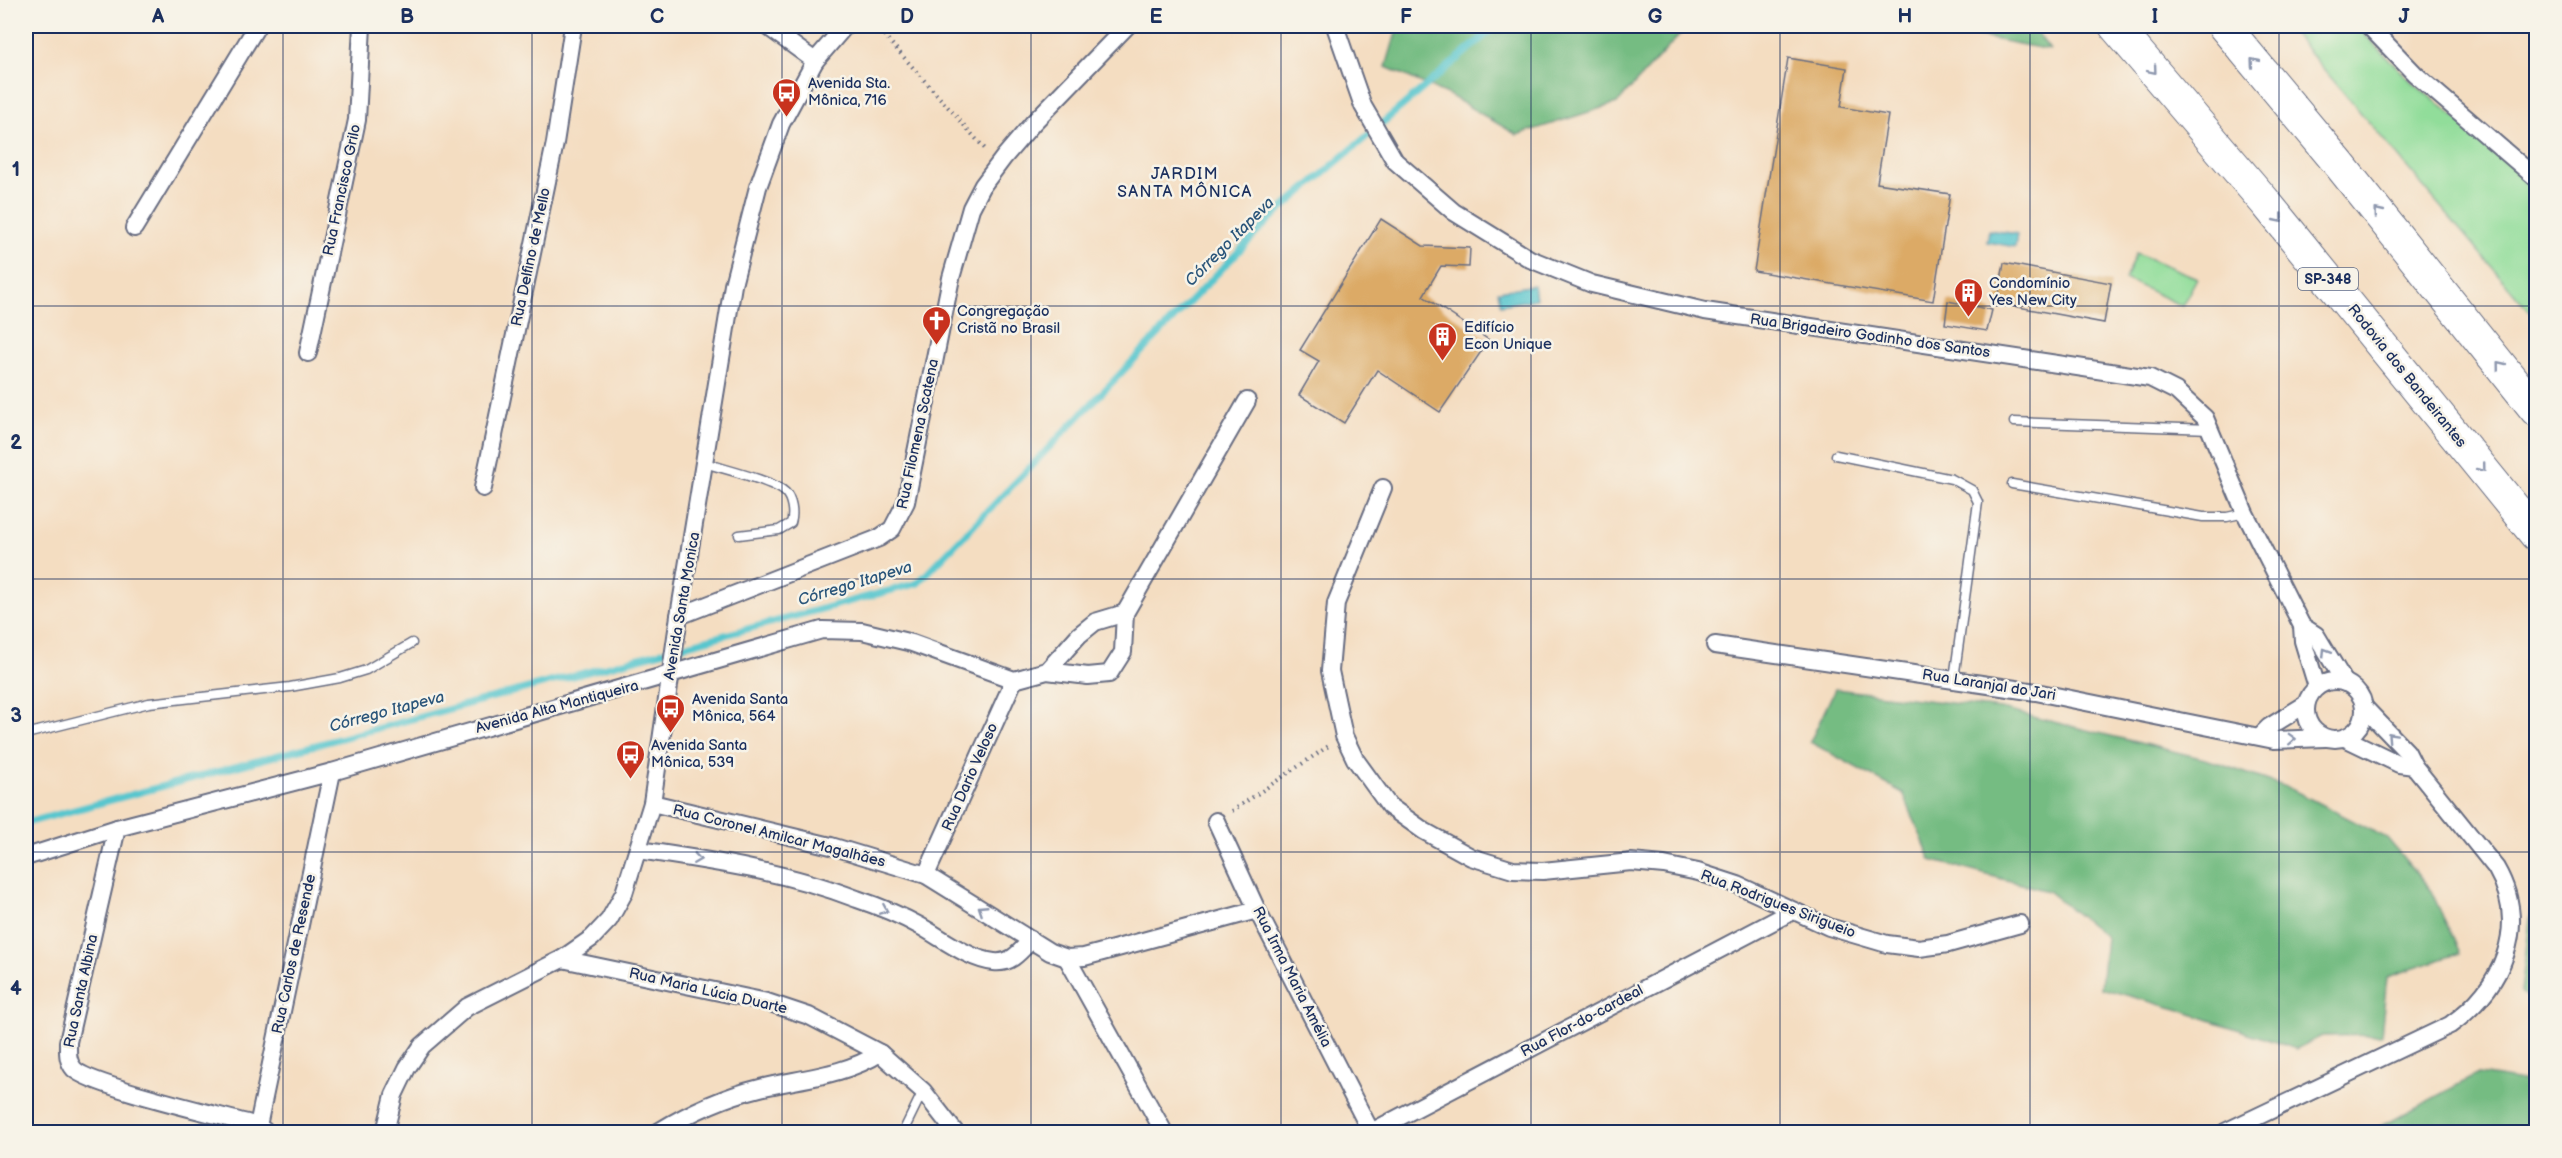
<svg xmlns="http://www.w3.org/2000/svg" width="2562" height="1158" font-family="'Balsamiq Sans',sans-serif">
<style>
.green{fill:#91dd9a;stroke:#56867c;stroke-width:1.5}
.forest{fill:#74bc82;stroke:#487670;stroke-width:1.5}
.water{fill:#59c6ce;stroke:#3a7a96;stroke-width:1.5}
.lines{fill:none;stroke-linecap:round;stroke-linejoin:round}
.stream{stroke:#59c6ce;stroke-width:7}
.building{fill:#dcaa66}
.service-casing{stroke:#676c81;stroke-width:11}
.minor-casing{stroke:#676c81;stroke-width:20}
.motorway-casing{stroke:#676c81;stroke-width:34}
.path{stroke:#676c81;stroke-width:4;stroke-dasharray:1.5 4.5;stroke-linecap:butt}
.service{stroke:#fff;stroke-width:8}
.minor{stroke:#fff;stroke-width:16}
.motorway{stroke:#fff;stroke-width:32}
.oneway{stroke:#8d97ae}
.grid{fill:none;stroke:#1b2f5e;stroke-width:1.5;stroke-opacity:0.55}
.labels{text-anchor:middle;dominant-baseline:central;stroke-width:5;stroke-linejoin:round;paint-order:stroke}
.shield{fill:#f7f3e8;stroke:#5d6a87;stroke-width:1.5}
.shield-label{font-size:14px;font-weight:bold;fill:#1b2f5e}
.poi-label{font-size:15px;fill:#1b2f5e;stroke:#f7f3e8;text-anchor:start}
.street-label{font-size:15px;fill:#1b2f5e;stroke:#f7f3e8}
.neighbourhood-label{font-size:16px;letter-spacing:1.5px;fill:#1b2f5e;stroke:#f7f3e8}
.water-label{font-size:16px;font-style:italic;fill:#2a557a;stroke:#f7f3e8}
.neatline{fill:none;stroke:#1b2f5e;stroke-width:2}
.grid-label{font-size:20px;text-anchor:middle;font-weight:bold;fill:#1b2f5e}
</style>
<rect width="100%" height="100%" fill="#f7f3e8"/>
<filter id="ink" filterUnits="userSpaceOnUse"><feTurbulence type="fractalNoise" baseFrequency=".0167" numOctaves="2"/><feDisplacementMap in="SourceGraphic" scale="12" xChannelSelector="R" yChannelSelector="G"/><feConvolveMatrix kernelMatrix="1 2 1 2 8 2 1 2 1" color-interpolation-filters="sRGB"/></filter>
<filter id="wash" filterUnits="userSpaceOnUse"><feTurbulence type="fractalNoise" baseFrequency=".008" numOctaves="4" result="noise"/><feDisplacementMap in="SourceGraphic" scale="24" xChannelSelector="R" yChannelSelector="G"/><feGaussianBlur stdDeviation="1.35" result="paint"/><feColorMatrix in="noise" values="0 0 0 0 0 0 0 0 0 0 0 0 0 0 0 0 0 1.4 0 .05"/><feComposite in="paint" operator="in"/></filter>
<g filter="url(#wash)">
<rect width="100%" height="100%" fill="#f4ddc1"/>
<g class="green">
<polygon points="2287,26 2356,26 2413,83 2536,183 2536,319"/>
<polygon points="2136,253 2197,278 2182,306 2125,279"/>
</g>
<g class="forest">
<polygon points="1398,26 1688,26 1617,103 1517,135 1449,95 1386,67"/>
<polygon points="1966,26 2032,26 2050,50 1977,36"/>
<polygon points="1835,689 2001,709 2205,759 2289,788 2387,838 2431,891 2460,953 2387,977 2381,1035 2322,1036 2296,1049 2180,1010 2101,988 2106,937 2048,891 1931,860 1903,793 1810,742"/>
<polygon points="2536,871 2536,1006 2521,992"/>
<polygon points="2478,1074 2536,1083 2536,1132 2370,1132"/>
</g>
<g class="water">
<polygon points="1989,230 2017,234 2015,247 1987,242"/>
<polygon points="1534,285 1536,299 1501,305 1498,291"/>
</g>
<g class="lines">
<polyline class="stream" points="26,823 918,583 1270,219 1496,26"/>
</g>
<g id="blocks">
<g class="building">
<polygon points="1788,58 1847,68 1841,107 1888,115 1877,183 1950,194 1933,301 1754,271"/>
<polygon points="1381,219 1423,246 1470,248 1469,267 1441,266 1423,296 1489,340 1440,412 1377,370 1344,423 1299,395 1319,361 1300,350"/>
<polygon points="2004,263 2111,283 2104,323 1997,303"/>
<polygon points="1948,301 1992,310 1987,331 1945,324"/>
</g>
</g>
</g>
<g filter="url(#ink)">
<use href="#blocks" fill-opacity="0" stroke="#676c81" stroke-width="1.5"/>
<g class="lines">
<defs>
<g id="service">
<polyline points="2014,422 2211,429"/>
<polyline points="1836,455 1952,479 1972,490 1978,502 1954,679"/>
<path d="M 705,463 C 723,469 774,481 785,492 C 792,499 794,514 791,523 L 779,530 L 739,535"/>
<polyline points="2012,484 2203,517 2227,517 2245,513"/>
<polyline points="26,734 149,703 290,687 340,678 366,670 412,643"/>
<polyline points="903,1132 923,1091"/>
</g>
<g id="minor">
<polyline points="767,26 815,61"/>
<polyline points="1335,26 1363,106 1395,161 1454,212 1530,259 1592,284 1705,311 2150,378 2176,391 2205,418 2245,513 2302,626 2303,641 2317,687"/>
<polyline points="2369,26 2415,74 2536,178"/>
<polyline points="134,228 257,26"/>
<polyline points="308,353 357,120 362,26"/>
<polyline points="483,488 555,143 573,26"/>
<polyline points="1383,488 1336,603 1330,671 1344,736 1355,759 1389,806 1424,831 1471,857 1513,870 1543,871 1631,862 1664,865 1698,872 1738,885 1829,927 1887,944 1919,948 1948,944 2020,924"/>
<polyline points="679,616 879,538 892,529 906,502 951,278 971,208 983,185 1004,157 1033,123 1127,26"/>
<polyline points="2302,626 2316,635 2345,683"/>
<polyline points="1715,645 2036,692 2274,740 2325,738"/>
<polyline points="1047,671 1079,635 1095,622 1125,613"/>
<circle cx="2335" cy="710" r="29"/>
<polyline points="2260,736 2269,727 2306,704"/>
<polyline points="2345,738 2399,764 2414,766"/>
<polyline points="652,803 831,846 926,875 1050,952 1067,958 1084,957 1257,910"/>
<polyline points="1216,821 1257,910 1371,1132"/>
<path d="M 117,828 L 68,1042 C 68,1052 67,1061 74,1069 C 90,1086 227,1117 258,1126 L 266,1132"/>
<path d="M 639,850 C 713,861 787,872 857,899 C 878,906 900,915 920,926 C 942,938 968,959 994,962 C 1011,964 1020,952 1031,940"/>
<polyline points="26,857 117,828 332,772 822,630 862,631 912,643 1014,680 1047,671 1088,676 1109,674 1123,652 1125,613 1247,401"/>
<polyline points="926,875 1014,680"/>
<polyline points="1067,958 1164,1132"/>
<polyline points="562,959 767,1002 809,1016 880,1053 923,1091 955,1132"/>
<polyline points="258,1126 332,772"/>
<polyline points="385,1132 394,1095 407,1068 422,1046 467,1007 562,959 592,938 609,920 624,893 652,803 679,616 733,285 758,187 781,124 815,61 845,26"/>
<path d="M 658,1132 C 689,1113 723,1097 760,1088 C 800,1078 844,1076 880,1053"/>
<polyline points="1371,1132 1793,911"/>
<path d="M 2225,1132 L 2450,1025 C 2502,988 2530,927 2496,868 L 2414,766 L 2407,752 L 2365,708"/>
</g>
<g id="motorway">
<polyline points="2115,26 2266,203 2536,535"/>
<polyline points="2224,26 2339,164 2536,410"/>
</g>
</defs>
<use href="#service" class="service-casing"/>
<use href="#minor" class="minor-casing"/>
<use href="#motorway" class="motorway-casing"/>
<g class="path">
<polyline points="876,26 986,150"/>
<polyline points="1232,811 1330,745"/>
</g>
<use href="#service" class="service"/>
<use href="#minor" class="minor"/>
<use href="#motorway" class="motorway"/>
</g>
<defs><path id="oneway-chevron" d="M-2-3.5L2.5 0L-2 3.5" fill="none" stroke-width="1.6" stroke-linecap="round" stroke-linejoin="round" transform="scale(1.5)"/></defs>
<g class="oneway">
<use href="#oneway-chevron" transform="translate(2254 62) rotate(-130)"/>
<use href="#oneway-chevron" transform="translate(2153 70) rotate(50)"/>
<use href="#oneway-chevron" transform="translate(2378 212) rotate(-129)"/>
<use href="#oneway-chevron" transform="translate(2279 219) rotate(51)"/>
<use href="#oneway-chevron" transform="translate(2500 365) rotate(-129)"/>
<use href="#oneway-chevron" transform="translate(2482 468) rotate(51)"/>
<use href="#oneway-chevron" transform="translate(2326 652) rotate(-122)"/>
<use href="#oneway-chevron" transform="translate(2391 736) rotate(-133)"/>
<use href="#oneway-chevron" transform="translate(2292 739) rotate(-2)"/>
<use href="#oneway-chevron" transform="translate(697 859) rotate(8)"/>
<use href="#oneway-chevron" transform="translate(982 909) rotate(-147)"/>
<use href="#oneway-chevron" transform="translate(884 910) rotate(23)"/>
</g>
</g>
<path class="grid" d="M 283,26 L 283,1132M 532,26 L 532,1132M 782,26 L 782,1132M 1031,26 L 1031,1132M 1281,26 L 1281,1132M 1531,26 L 1531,1132M 1780,26 L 1780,1132M 2030,26 L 2030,1132M 2279,26 L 2279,1132M 26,306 L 2536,306M 26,579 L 2536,579M 26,852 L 2536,852"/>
<defs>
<symbol id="bus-pin" viewBox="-11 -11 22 30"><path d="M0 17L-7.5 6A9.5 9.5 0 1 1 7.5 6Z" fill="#c8321e" stroke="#f7f3e8"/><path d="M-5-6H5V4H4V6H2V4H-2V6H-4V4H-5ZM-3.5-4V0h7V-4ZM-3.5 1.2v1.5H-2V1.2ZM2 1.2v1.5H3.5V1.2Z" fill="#fff"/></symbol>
<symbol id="building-pin" viewBox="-11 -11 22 30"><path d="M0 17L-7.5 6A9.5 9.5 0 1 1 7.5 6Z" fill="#c8321e" stroke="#f7f3e8"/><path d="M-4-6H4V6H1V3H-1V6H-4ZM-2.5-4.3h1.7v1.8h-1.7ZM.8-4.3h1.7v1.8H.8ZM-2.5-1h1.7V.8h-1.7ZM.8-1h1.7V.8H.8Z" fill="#fff"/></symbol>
<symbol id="church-pin" viewBox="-11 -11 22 30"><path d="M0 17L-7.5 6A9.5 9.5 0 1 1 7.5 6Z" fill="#c8321e" stroke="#f7f3e8"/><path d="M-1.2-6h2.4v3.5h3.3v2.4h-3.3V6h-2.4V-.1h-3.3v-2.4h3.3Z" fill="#fff"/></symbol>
</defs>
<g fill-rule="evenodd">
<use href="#bus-pin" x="770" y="76" width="33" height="45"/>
<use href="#building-pin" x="1952" y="276" width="33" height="45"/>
<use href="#church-pin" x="920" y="304" width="33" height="45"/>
<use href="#building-pin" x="1426" y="320" width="33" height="45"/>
<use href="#bus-pin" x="654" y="692" width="33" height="45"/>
<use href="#bus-pin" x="614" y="738" width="33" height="45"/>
</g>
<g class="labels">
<rect class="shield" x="2298" y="268" width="60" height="22" rx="4.5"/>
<g class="shield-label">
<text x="2328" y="279">SP-348</text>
</g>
<g class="poi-label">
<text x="808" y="83">Avenida Sta.<tspan x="808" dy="17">Mônica, 716</tspan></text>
<text x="1989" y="283">Condomínio<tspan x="1989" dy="17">Yes New City</tspan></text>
<text x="957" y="311">Congregação<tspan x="957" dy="17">Cristã no Brasil</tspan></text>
<text x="1464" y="327">Edifício<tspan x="1464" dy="17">Econ Unique</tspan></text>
<text x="692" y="699">Avenida Santa<tspan x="692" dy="17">Mônica, 564</tspan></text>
<text x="651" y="745">Avenida Santa<tspan x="651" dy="17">Mônica, 539</tspan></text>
</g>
<g class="street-label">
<text transform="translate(342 190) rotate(-78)">Rua Francisco Grilo</text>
<text transform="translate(531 257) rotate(-78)">Rua Delfino de Mello</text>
<text transform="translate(1870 336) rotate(8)">Rua Brigadeiro Godinho dos Santos</text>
<text transform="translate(2407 376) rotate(51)">Rodovia dos Bandeirantes</text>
<text transform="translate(918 434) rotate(-78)">Rua Filomena Scatena</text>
<text transform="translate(682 606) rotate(-80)">Avenida Santa Monica</text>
<text transform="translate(1989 685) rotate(9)">Rua Laranjal do Jari</text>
<text transform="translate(557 707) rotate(-15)">Avenida Alta Mantiqueira</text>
<text transform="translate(970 777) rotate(-66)">Rua Dario Veloso</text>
<text transform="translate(779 836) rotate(14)">Rua Coronel Amilcar Magalhães</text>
<text transform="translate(1778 904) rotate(21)">Rua Rodrigues Sirigueio</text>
<text transform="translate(294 954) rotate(-78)">Rua Carlos de Resende</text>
<text transform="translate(1292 977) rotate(63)">Rua Irma Maria Amélia</text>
<text transform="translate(81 991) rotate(-78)">Rua Santa Albina</text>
<text transform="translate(708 991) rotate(13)">Rua Maria Lúcia Duarte</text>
<text transform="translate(1582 1021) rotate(-28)">Rua Flor-do-cardeal</text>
</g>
<g class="neighbourhood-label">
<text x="1185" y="174">JARDIM<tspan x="1185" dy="18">SANTA MÔNICA</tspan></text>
</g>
<g class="water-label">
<text transform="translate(1230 242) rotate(-45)">Córrego Itapeva</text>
<text transform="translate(855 584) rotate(-17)">Córrego Itapeva</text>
<text transform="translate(387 712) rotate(-15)">Córrego Itapeva</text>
</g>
</g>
<rect width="2562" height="1158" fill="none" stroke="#f7f3e8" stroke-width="66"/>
<rect x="33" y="33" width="2496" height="1092" class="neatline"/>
<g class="grid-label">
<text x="158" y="23">A</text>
<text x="407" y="23">B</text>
<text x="657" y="23">C</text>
<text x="907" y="23">D</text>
<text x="1156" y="23">E</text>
<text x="1406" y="23">F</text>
<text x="1655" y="23">G</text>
<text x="1905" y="23">H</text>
<text x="2155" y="23">I</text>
<text x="2404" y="23">J</text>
<text x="16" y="176">1</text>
<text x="16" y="449">2</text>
<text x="16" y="722">3</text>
<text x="16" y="995">4</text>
</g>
</svg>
